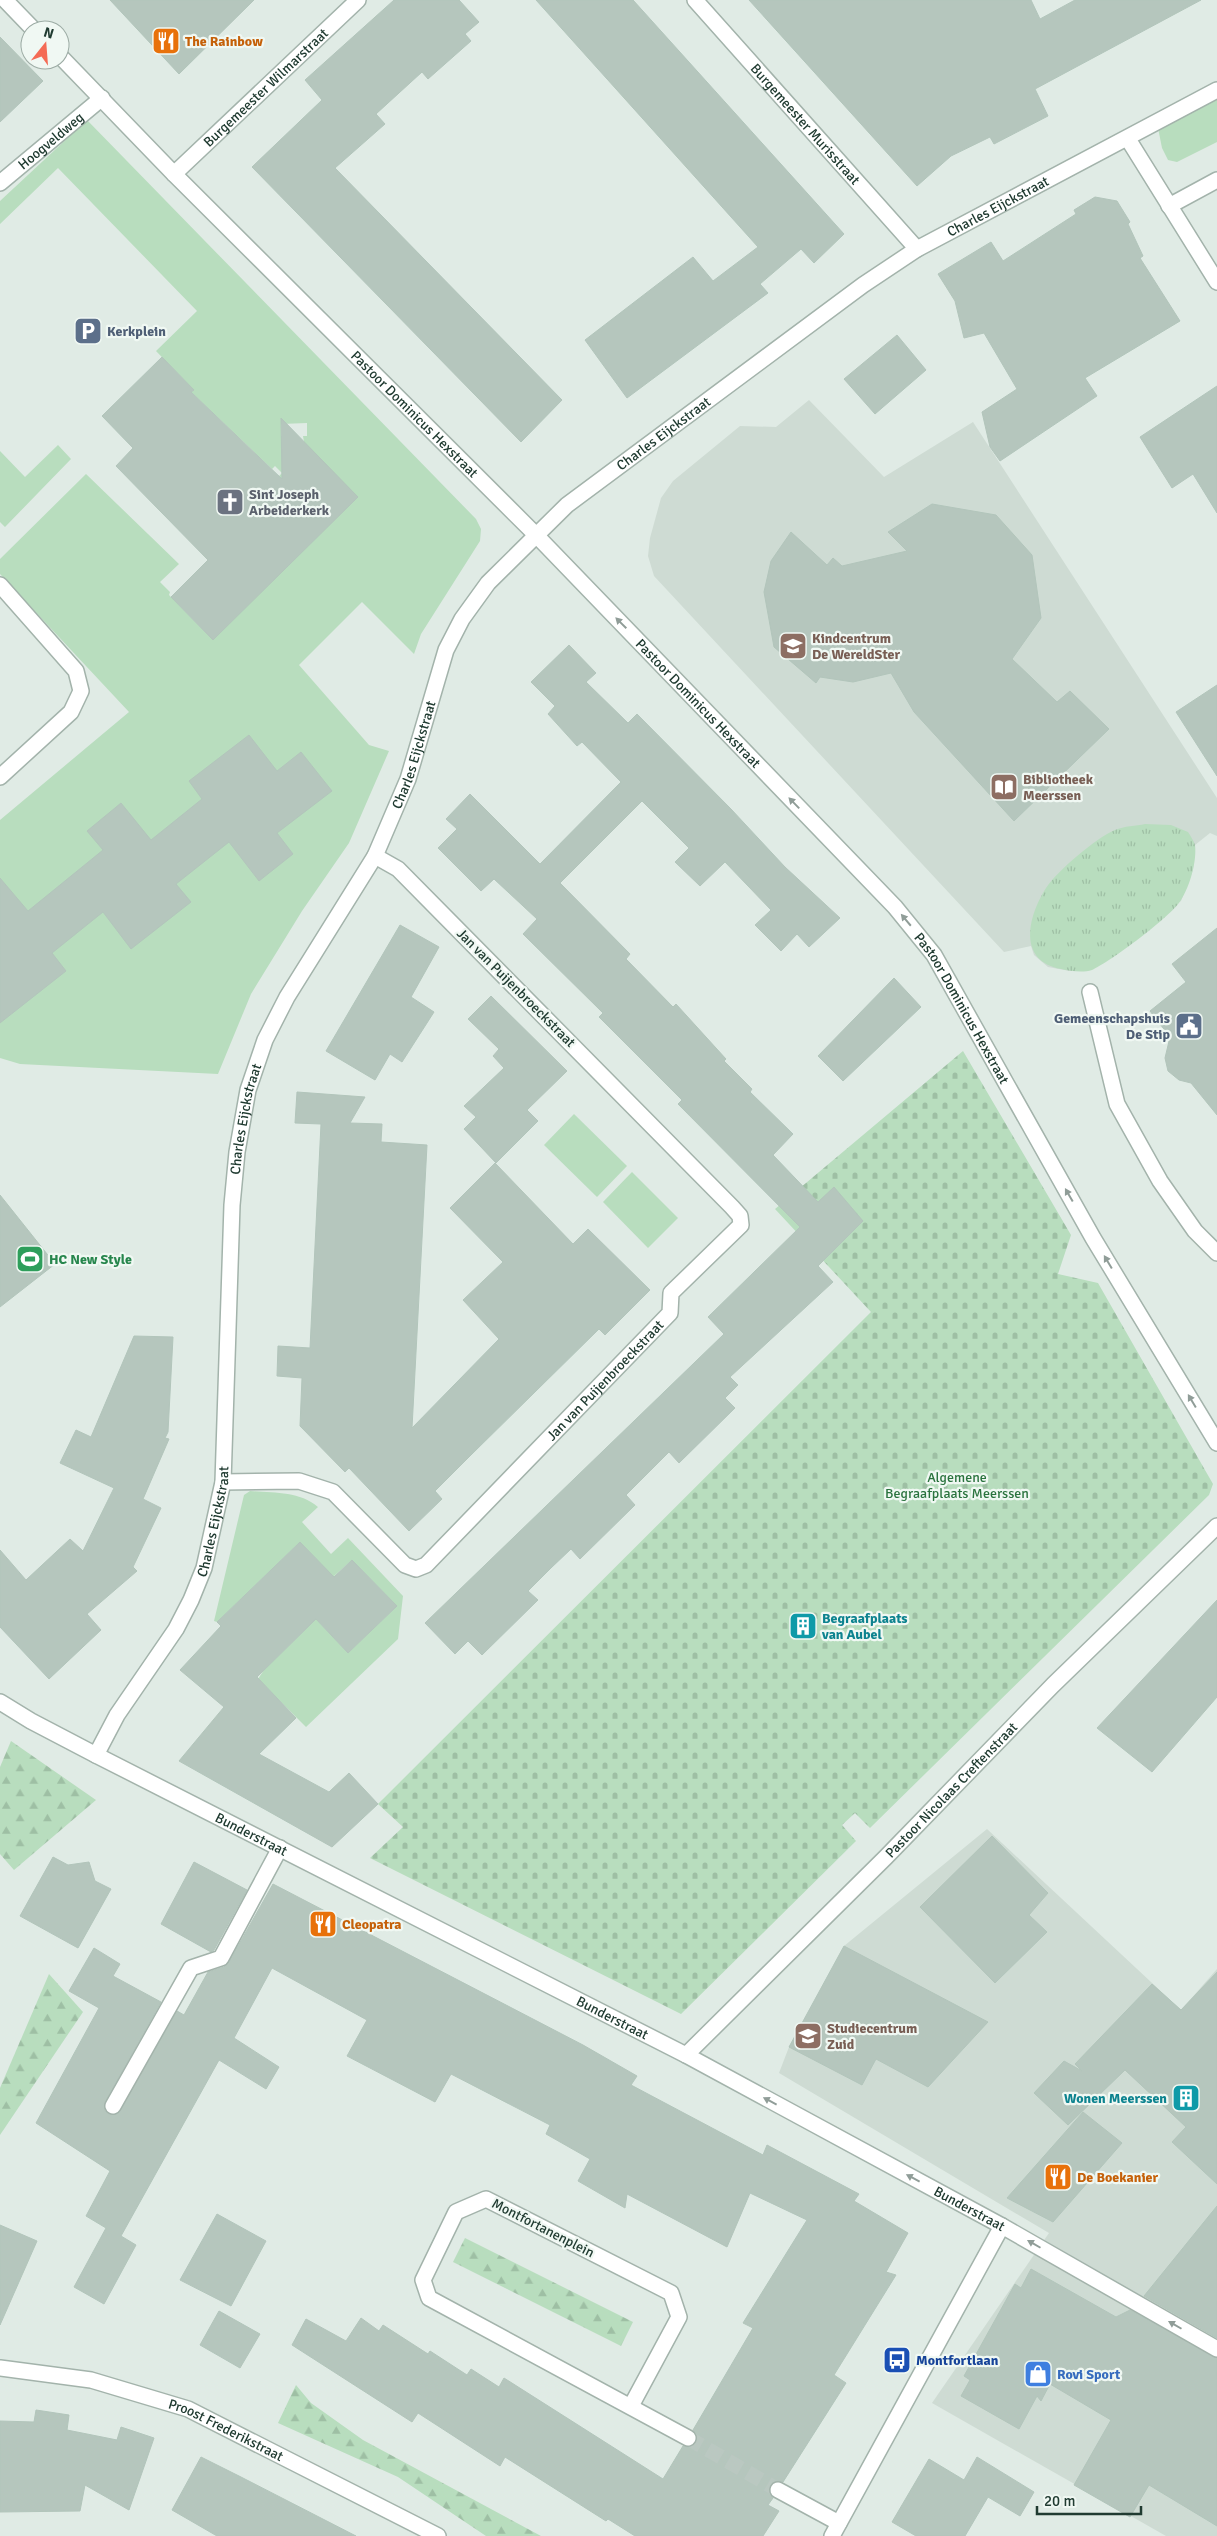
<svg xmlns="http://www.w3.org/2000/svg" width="1217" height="2536" font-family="Signika,sans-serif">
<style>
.built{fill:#cedbd3}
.grass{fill:#b8ddbe}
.forest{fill:url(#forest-firs)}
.cemetery{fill:url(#cemetery-stones)}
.park{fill:url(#park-tufts)}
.building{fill:#b5c6bd;stroke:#b2c5bb}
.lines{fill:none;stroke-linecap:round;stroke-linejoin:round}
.minor-tunnel{stroke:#bac8c1;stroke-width:15;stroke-dasharray:15 8;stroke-linecap:butt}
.minor-casing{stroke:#a3b3ab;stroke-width:18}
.minor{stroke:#fff;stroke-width:15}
.oneway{fill:#909d98}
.labels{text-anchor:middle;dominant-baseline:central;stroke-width:4.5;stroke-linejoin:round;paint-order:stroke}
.food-label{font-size:14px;font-weight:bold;fill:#c56008;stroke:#f0f8f3;text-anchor:start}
.street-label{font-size:14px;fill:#203b31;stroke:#f0f8f3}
.service-label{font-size:14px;font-weight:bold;fill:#4e5e75;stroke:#f0f8f3;text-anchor:start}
.worship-label{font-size:14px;font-weight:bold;fill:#5b616d;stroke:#f0f8f3;text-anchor:start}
.education-label{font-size:14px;font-weight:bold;fill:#785e54;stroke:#f0f8f3;text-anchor:start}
.leisure-label{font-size:14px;font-weight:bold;fill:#27864d;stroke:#f0f8f3;text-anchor:start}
.park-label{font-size:14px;fill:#2a733e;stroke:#f0f8f3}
.culture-label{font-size:14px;font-weight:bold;fill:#0d838f;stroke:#f0f8f3;text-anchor:start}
.transit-label{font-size:14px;font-weight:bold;fill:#164399;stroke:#f0f8f3;text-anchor:start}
.shop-label{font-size:14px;font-weight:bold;fill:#366cbe;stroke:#f0f8f3;text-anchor:start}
</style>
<defs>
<pattern id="forest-firs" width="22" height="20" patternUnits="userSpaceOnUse" patternTransform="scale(1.25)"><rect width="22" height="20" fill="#b8ddbe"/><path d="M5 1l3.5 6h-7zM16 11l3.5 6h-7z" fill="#9ebfa4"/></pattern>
<pattern id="cemetery-stones" width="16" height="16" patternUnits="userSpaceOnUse" patternTransform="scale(1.25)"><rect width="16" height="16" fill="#b8ddbe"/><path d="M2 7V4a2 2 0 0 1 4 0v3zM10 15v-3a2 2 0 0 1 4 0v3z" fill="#9ebfa4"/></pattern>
<pattern id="park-tufts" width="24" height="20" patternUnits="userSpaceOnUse" patternTransform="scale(1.25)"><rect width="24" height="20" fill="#b8ddbe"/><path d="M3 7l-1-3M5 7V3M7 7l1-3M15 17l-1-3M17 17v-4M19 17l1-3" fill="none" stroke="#9ebfa4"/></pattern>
</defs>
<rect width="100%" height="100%" fill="#e0ebe5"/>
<g class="built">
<polygon points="809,400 884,477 973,422 1217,798 1217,836 1210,833 1195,845 1193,870 1181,901 1070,971 1048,967 1034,955 1031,946 1004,952 654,576 648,556 650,538 661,498 673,481 740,426 776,427"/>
<polygon points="987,1829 1181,2010 1217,1969 1217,2536 1166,2536 932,2403 1049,2233 779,2073 789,2047 844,1946"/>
</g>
<g class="grass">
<polygon points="1217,97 1217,142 1177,162 1168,160 1162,148 1158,128"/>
<polygon points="87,120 476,519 481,529 480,541 421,634 414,654 362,602 299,665 369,745 389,751 349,843 302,911 251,994 218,1074 20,1064 0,1058 0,820 129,712 0,574 0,559 86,474 179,564 160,582 170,592 169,595 213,640 305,448 303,436 307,436 307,423 281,424 281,436 293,437 283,480 279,476 282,473 275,466 272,469 191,392 194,390 156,351 197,311 58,168 0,224 0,201"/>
<polygon points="58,445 71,459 5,527 0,522 0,451 25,477"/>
<polygon points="574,1114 627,1166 597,1197 544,1145"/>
<polygon points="632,1172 678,1218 648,1248 603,1202"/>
<path d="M 250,1491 C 274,1493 299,1491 318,1507 L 302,1522 L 331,1554 L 348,1538 L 403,1596 L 398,1639 L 306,1727 L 258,1679 L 264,1670 L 316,1619 L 348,1653 L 397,1606 L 352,1560 L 333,1577 L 300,1542 L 217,1622 L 214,1621 L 244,1495 Z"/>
</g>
<g class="forest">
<polygon points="11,1741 96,1800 14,1870 0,1854 0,1767"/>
<polygon points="49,1974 83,2012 0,2135 0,2088"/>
<polygon points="465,2238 633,2322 621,2346 453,2262"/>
<polygon points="296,2385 311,2403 363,2440 541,2536 486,2536 398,2477 278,2423"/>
</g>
<polygon class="cemetery" points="963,1051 1071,1235 1058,1274 1098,1283 1213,1484 1209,1495 870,1828 855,1813 842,1825 856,1841 681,2014 370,1858 403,1827 378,1804 871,1312 775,1209"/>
<path class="park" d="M 1145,824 L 1171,825 L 1188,832 C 1190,835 1194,841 1195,845 C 1197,861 1190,886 1181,900 C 1172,916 1110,962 1092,970 C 1083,973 1070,971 1061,969 C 1018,961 1027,918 1046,888 C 1057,871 1096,838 1115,830 C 1124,826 1136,826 1145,824 Z"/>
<g class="building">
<polygon points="110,0 254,0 179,74"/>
<polygon points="394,0 459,0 479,22 465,34 471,41 428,79 422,72 376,114 385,124 335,168 562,400 521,442 252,167 322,100 305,80"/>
<polygon points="536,0 633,0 844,234 814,263 801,249 760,284 768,293 627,398 585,340 693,257 713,281 758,247"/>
<polygon points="749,0 1031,0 1040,19 1075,0 1201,0 1035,89 1048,116 994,144 990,137 951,156 917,186"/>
<polygon points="0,37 43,81 0,122"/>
<polygon points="1095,197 1117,201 1130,222 1128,224 1143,256 1140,258 1180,321 1085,378 1097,396 1000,461 990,447 982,412 1017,389 984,333 964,338 955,301 938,274 991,242 1003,261 1076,214 1074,210"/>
<polygon points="897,335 926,370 875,414 844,379"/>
<polygon points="162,357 194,390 191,392 282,479 281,418 358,497 213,640 171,597 208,560 116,466 133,448 102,416"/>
<polygon points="1217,386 1217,513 1193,474 1172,488 1140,437"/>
<polygon points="932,504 996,515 1032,555 1041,618 1012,659 1057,702 1070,691 1109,729 1014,821 914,712 891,673 853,682 820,677 816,683 774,647 764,592 771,561 791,532 827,565 833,558 842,566 907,551 888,532"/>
<polygon points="569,645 596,673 586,682 628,723 637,714 731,809 785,867 840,918 809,947 797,934 781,951 755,925 771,910 725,862 700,886 675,862 689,848 642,801 560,883 630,954 626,959 673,1007 676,1004 726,1059 724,1061 752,1089 750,1092 793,1134 773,1155 818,1202 834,1187 863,1221 818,1266 833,1282 730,1377 738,1385 725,1398 735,1408 679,1463 669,1452 626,1495 635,1505 580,1559 571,1549 551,1568 528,1591 538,1600 482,1655 468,1641 455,1654 425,1623 724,1334 708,1317 800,1227 678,1104 682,1100 599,1017 603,1013 523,934 537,919 494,879 481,891 438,848 457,829 446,819 470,794 540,864 621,782 582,742 577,746 548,714 555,706 531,682"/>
<polygon points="1217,685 1217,776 1176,712"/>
<polygon points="249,735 277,771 301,752 332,791 277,833 293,854 259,881 229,842 176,884 191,902 131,949 103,912 52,953 66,971 0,1023 0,878 28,911 103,850 87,831 121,803 151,840 202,799 189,781"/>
<polygon points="400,925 439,947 411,997 434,1012 402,1062 390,1054 375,1080 326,1051"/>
<polygon points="1217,928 1217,1115 1191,1083 1179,1080 1168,1071 1165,1058 1170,1037 1150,1011 1186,982 1172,964"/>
<polygon points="894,978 921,1007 843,1081 818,1056"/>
<polygon points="491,996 567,1071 527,1110 538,1121 496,1163 464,1129 476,1117 464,1106 504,1068 493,1056 499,1049 468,1019"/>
<polygon points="297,1092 365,1097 350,1123 382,1124 381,1142 427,1145 412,1428 499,1339 463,1300 503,1262 450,1208 495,1163 573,1244 588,1229 650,1290 605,1335 599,1329 471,1455 435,1491 442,1499 409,1531 349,1468 345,1472 300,1426 302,1378 277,1376 278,1346 310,1348 321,1124 295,1123"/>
<polygon points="0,1195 55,1264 0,1307"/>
<polygon points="134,1336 173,1337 168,1432 165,1438 169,1439 143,1499 161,1508 133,1567 137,1571 87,1614 101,1630 49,1679 0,1627 0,1550 26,1580 70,1539 83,1551 114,1488 60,1463 76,1430 91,1437"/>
<polygon points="300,1542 334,1577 352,1560 397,1606 348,1653 316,1619 257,1677 296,1718 259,1754 329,1792 349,1773 378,1804 332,1847 179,1761 224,1707 180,1670 221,1626 217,1622"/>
<polygon points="1217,1600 1217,1697 1152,1772 1097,1728"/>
<polygon points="992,1836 1048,1893 1029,1915 1047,1932 995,1983 920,1907"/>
<polygon points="53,1857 68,1865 89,1862 95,1881 111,1889 78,1948 20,1916"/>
<polygon points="194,1862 247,1890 214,1950 211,1952 161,1924"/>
<polygon points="273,1884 583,2045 637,2076 631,2085 763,2155 767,2145 859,2194 854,2201 908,2233 886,2272 896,2275 834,2375 846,2383 783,2482 774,2482 770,2486 769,2491 773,2498 768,2505 779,2511 763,2536 635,2536 608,2519 606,2521 505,2457 500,2466 418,2413 412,2422 292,2345 306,2319 346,2341 361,2318 379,2331 383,2325 428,2354 430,2351 467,2375 471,2369 499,2387 504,2378 663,2479 683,2446 689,2447 696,2443 697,2437 693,2430 753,2328 743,2323 807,2220 750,2193 727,2247 627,2194 625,2208 578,2181 590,2159 546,2134 550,2125 451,2074 435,2102 347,2056 367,2020 272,1968 234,2038 279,2067 266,2089 219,2060 121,2236 136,2245 104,2304 74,2287 106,2228 86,2216 110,2171 36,2123 99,2008 69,1991 94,1948 120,1964 113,1976 161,2002 105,2102 105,2111 109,2114 117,2114 177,2011 184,2015 208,1972 224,1967 229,1962"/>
<polygon points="844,1946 988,2022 928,2087 876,2059 862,2085 789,2047"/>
<polygon points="1217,1972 1217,2184 1172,2142 1186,2127 1125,2070 1068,2125 1034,2093 1064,2061 1082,2071 1075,2064 1152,1984 1181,2010"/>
<polygon points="1083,2112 1122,2143 1053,2222 1007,2198"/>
<polygon points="1217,2206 1217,2338 1144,2296"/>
<polygon points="217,2214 266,2241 231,2306 180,2280"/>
<polygon points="0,2225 37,2241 0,2325"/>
<polygon points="1031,2269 1116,2317 1130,2310 1217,2358 1217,2526 1149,2485 1130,2517 1074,2485 1111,2420 1050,2384 1041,2401 1037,2396 1019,2429 961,2396 970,2380 964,2376 1015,2284 1021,2288"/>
<polygon points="219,2311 260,2334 240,2368 200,2345"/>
<polygon points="36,2410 69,2415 67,2430 117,2440 121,2427 154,2438 129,2510 85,2485 80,2511 0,2512 0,2421 34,2422"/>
<polygon points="201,2457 241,2477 356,2536 217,2536 172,2510"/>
<polygon points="977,2457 1034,2492 1020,2516 988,2497 965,2536 916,2536 892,2522 929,2459 964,2480"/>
</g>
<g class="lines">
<polyline class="minor-tunnel" points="688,2438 778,2490"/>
<defs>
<g id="minor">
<polyline points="5,0 34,30"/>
<path id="s1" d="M 695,0 L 917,249"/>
<path id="s2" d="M 60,56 L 174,174 L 536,535 L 895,907 L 934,955 L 1093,1238 L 1217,1443"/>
<polyline points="1128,139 1217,282"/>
<path id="s3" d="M 174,174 L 358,0"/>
<path id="s4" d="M 0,183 L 102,98"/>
<polyline points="1169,206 1217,180"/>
<polyline points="0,585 76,671 81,691 71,712 0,777"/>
<polyline points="1090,992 1117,1104 1160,1181 1195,1231 1217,1253"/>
<path id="s5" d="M 223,1482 L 299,1481 L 333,1492 L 405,1565 L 416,1569 L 426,1565 L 670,1313 L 671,1293 L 741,1225 L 740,1216 L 732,1207 L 398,869 L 375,856"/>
<path id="s6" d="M 0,1702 L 31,1721 L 96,1755 L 686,2055 L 1002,2226 L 1217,2349"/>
<path id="s7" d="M 96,1755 L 117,1715 L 176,1629 L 191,1600 L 204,1568 L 223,1482 L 232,1205 L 237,1152 L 248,1090 L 265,1040 L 287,997 L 375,856 L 408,779 L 446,650 L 462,619 L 488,583 L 567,505 L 863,285 L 917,249 L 1217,90"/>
<path id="s8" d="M 686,2055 L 886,1857 L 1053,1685 L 1217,1526"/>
<polyline points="113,2106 191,1968 221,1958 280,1848"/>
<path id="s9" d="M 0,2368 L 91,2380 L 188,2409 L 438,2536"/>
<polyline points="631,2406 679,2317 671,2293 486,2199 456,2212 423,2280 429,2298 688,2438"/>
<polyline points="778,2490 839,2523"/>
<polyline points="832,2536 1002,2226"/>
</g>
</defs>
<use href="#minor" class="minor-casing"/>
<use href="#minor" class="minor"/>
</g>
<defs><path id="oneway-solid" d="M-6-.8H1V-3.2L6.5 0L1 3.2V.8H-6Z" transform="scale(1.25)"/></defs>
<g class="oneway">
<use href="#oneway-solid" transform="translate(621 623) rotate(-135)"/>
<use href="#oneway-solid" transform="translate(794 803) rotate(-134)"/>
<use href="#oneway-solid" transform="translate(906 920) rotate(-130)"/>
<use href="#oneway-solid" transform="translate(1069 1195) rotate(-120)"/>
<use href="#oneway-solid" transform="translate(1108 1262) rotate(-121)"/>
<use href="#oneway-solid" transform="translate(1192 1401) rotate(-121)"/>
<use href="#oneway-solid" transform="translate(770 2101) rotate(-152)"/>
<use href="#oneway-solid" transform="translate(913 2178) rotate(-152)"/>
<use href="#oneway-solid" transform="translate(1034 2244) rotate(-150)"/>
<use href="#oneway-solid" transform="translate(1175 2325) rotate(-150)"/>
</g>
<defs>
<symbol id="restaurant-square" viewBox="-11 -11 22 22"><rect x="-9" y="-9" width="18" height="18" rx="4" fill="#e8710a" stroke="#f0f8f3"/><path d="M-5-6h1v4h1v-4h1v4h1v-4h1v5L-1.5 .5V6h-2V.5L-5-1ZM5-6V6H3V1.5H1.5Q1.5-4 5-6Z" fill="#fff"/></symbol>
<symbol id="parking-square" viewBox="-11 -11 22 22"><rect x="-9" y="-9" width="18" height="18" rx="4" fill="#5c6f8a" stroke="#f0f8f3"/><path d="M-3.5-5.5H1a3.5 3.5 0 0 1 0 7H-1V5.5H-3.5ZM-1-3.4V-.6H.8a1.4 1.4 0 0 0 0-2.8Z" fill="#fff"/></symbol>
<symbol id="church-square" viewBox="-11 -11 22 22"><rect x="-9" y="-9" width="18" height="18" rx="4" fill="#6b7280" stroke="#f0f8f3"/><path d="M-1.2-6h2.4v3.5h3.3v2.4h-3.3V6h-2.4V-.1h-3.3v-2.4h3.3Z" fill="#fff"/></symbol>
<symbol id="school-square" viewBox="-11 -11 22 22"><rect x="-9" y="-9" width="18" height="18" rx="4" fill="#8d6e63" stroke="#f0f8f3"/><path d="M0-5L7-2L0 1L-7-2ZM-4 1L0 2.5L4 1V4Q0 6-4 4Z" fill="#fff"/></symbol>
<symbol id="library-square" viewBox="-11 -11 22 22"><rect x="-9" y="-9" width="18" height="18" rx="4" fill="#8d6e63" stroke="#f0f8f3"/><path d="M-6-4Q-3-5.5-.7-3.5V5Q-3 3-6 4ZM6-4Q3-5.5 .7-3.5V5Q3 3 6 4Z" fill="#fff"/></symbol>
<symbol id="civic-square" viewBox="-11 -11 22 22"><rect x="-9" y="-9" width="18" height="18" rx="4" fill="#5c6f8a" stroke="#f0f8f3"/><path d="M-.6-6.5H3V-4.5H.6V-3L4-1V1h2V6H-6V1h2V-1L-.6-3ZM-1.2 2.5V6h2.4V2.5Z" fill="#fff"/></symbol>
<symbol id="stadium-square" viewBox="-11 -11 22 22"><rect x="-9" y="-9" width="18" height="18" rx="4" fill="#2e9e5b" stroke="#f0f8f3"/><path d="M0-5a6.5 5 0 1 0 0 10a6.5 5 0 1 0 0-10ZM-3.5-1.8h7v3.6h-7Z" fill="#fff"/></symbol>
<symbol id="building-square" viewBox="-11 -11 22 22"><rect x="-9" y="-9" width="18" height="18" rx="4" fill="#0f9aa8" stroke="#f0f8f3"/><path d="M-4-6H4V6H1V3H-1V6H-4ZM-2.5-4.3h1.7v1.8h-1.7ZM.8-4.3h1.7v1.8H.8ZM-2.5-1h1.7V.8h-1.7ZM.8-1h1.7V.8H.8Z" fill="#fff"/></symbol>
<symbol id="bus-square" viewBox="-11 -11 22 22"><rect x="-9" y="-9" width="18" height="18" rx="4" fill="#1a4fb4" stroke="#f0f8f3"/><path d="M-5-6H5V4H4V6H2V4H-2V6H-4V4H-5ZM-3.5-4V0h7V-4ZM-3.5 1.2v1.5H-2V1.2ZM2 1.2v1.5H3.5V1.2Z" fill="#fff"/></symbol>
<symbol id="shop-square" viewBox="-11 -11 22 22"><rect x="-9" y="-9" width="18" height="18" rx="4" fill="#3f7fe0" stroke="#f0f8f3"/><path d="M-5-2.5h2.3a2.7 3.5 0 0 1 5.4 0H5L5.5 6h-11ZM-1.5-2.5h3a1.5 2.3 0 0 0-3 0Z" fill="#fff"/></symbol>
</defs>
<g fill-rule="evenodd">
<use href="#restaurant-square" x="150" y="25" width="32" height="32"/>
<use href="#parking-square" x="72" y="315" width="32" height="32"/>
<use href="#church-square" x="214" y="486" width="32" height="32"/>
<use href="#school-square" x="777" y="630" width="32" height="32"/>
<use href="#library-square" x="988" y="771" width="32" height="32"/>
<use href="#civic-square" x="1173" y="1010" width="32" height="32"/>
<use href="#stadium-square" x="14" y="1243" width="32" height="32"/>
<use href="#building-square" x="787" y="1610" width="32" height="32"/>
<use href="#restaurant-square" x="307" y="1908" width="32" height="32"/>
<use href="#school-square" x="792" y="2020" width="32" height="32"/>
<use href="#building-square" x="1170" y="2082" width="32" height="32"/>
<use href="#restaurant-square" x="1042" y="2161" width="32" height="32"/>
<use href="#bus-square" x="881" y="2344" width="32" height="32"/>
<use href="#shop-square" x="1022" y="2358" width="32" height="32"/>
</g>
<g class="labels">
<g class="food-label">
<text x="185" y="41">The Rainbow</text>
<text x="342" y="1924">Cleopatra</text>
<text x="1077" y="2177">De Boekanier</text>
</g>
<g class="street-label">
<text stroke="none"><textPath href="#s3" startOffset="126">Burgemeester Wilmarstraat</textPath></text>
<text stroke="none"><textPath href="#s1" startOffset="166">Burgemeester Murisstraat</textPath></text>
<text stroke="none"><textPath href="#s4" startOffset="66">Hoogveldweg</textPath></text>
<text stroke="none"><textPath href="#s7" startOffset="1899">Charles Eijckstraat</textPath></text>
<text stroke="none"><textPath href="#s2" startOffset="504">Pastoor Dominicus Hexstraat</textPath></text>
<text stroke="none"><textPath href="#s7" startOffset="1494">Charles Eijckstraat</textPath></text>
<text stroke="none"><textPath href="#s2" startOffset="909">Pastoor Dominicus Hexstraat</textPath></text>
<text stroke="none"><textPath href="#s7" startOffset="1074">Charles Eijckstraat</textPath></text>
<text transform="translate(516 988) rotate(45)">Jan van Puijenbroeckstraat</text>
<text stroke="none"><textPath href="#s2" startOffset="1314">Pastoor Dominicus Hexstraat</textPath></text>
<text stroke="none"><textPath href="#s7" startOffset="669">Charles Eijckstraat</textPath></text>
<text stroke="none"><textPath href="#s5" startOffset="494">Jan van Puijenbroeckstraat</textPath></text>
<text stroke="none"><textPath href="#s7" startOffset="264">Charles Eijckstraat</textPath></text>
<text stroke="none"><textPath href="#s8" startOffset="375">Pastoor Nicolaas Creftenstraat</textPath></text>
<text stroke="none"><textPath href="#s6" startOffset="284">Bunderstraat</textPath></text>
<text stroke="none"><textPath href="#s6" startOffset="689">Bunderstraat</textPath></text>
<text stroke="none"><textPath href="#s6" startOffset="1094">Bunderstraat</textPath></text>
<text transform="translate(543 2228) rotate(27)">Montfortanenplein</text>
<text stroke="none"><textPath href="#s9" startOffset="236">Proost Frederikstraat</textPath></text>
</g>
<g class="service-label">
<text x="107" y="331">Kerkplein</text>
<text x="1170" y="1018" text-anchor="end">Gemeenschapshuis<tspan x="1170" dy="16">De Stip</tspan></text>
</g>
<g class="worship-label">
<text x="249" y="494">Sint Joseph<tspan x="249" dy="16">Arbeiderkerk</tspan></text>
</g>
<g class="education-label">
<text x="812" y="638">Kindcentrum<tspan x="812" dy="16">De WereldSter</tspan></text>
<text x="1023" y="779">Bibliotheek<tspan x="1023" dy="16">Meerssen</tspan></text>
<text x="827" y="2028">Studiecentrum<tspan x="827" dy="16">Zuid</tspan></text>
</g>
<g class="leisure-label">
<text x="49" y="1259">HC New Style</text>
</g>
<g class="park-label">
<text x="957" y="1477">Algemene<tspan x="957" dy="16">Begraafplaats Meerssen</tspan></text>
</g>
<g class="culture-label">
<text x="822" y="1618">Begraafplaats<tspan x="822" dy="16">van Aubel</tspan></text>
<text x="1167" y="2098" text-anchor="end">Wonen Meerssen</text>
</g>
<g class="transit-label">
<text x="916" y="2360">Montfortlaan</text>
</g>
<g class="shop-label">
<text x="1057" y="2374">Rovi Sport</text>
</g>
</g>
<g transform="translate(45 45) rotate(17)"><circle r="24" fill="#f0f8f3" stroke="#9daca5"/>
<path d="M0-4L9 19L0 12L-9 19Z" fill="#f46b55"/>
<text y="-8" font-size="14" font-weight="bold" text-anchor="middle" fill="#203b31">N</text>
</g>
<path d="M1037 2506v8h104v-8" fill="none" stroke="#203b31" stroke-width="2.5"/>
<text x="1044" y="2506" font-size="15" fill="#203b31" stroke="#f0f8f3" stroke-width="4" paint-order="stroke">20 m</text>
</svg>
